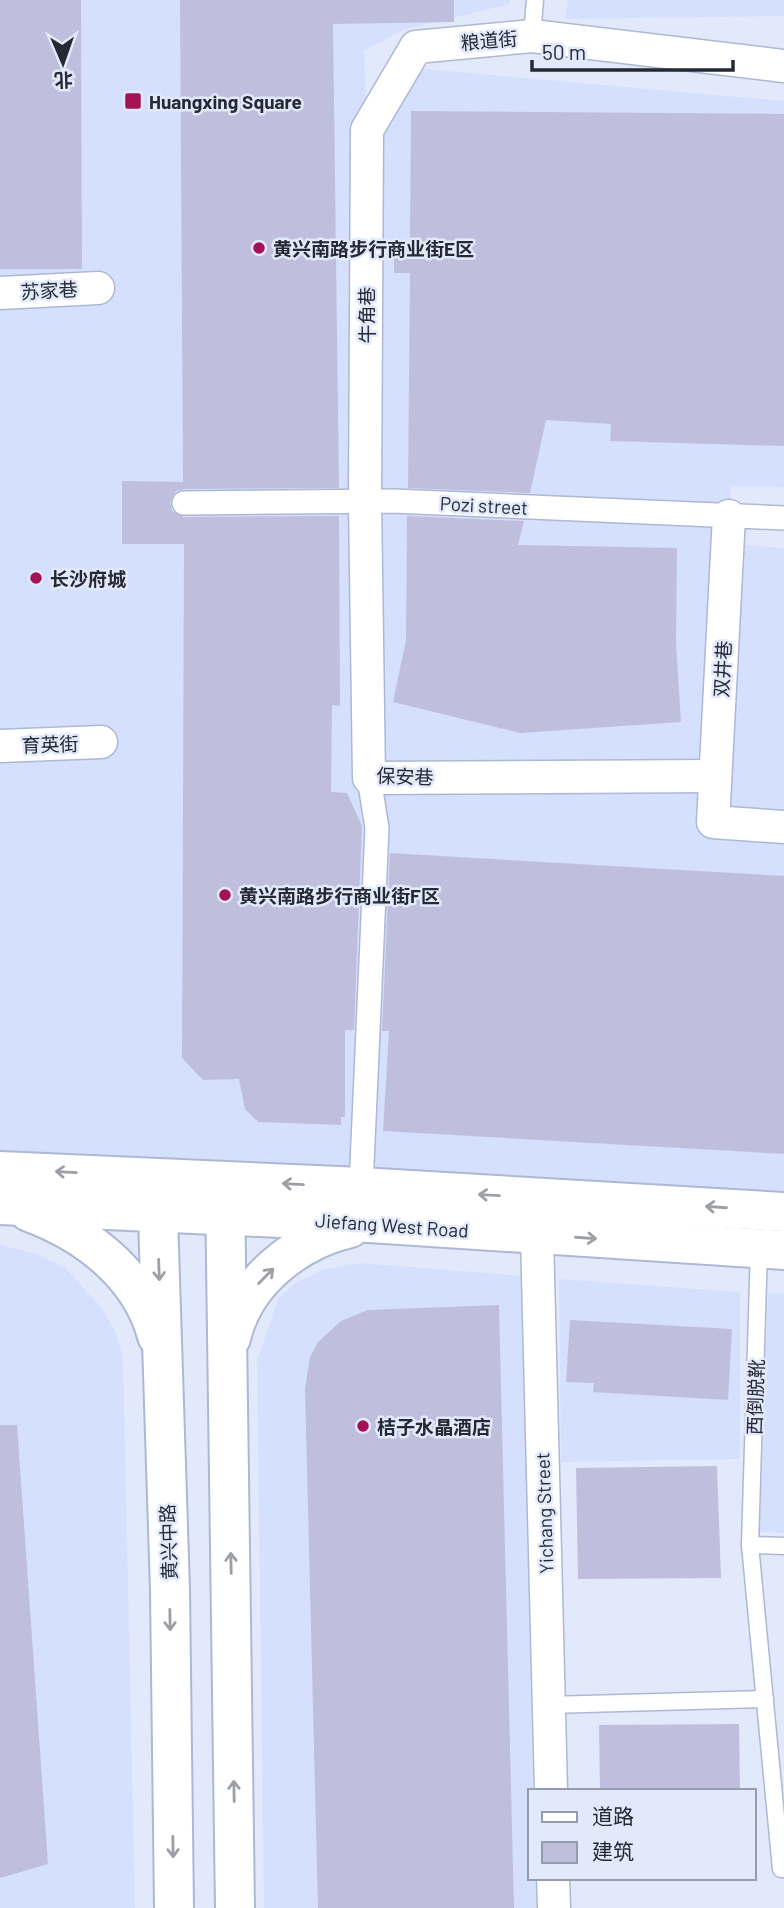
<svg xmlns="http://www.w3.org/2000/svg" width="784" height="1908" font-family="Barlow,'Noto Sans SC',sans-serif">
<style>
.built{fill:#d4e0fd}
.building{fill:#bfbfdd}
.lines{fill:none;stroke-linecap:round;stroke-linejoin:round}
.service-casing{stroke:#acb8d4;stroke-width:19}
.pedestrian-casing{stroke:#acb8d4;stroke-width:26}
.minor-casing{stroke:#acb8d4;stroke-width:35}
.secondary-casing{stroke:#acb8d4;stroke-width:42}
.service{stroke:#fff;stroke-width:16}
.pedestrian{stroke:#fff;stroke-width:23}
.minor{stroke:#fff;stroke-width:32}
.secondary{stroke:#fff;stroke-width:38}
.oneway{stroke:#9c9fa4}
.poi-dot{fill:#a31255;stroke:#e2e9fb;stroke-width:2.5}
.labels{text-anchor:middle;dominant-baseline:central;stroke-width:5;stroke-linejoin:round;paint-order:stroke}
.street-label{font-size:19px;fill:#242934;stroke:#e2e9fb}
.poi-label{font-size:19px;font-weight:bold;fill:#242934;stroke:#e2e9fb;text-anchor:start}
</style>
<rect width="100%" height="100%" fill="#e2e9fb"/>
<g class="built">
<polygon points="0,0 509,0 509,4 403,30 364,51 367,129 424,69 784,101 784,487 731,486 728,544 784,548 784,1202 0,1161"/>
<polygon points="568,0 784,0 784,16 565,19"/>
<polygon points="0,1245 34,1253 65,1268 101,1307 115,1331 123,1357 135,1908 0,1908"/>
<polygon points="361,1263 522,1276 533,1791 530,1791 530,1878 535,1878 536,1908 264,1908 257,1361 278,1299 294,1284 324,1269"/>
<polygon points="559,1279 740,1292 740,1459 561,1462"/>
<polygon points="768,1293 784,1294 784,1533 759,1532"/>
</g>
<g class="building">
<polygon points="0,0 81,0 82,269 0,269"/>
<polygon points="180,0 454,0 454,22 333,24 339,488 184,489 176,491 170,502 172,511 184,517 339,516 340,706 332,705 331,792 347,793 362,826 354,1030 345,1030 345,1117 341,1117 341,1125 258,1122 245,1109 239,1079 203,1080 182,1058 184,544 122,544 122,481 183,482"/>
<polygon points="411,111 784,114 784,446 610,441 611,424 546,420 530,493 408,488 410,273 394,273 394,244 410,243"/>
<polygon points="407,516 524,521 518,545 677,548 676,643 681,722 520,733 393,702 406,640"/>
<polygon points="390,853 784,876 784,1154 383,1131 389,1031 382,1031"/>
<polygon points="499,1305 514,1908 318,1908 305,1389 310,1357 318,1342 341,1321 368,1310"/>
<polygon points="570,1320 732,1329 728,1400 593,1392 594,1383 566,1382"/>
<polygon points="0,1425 17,1425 48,1864 0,1878"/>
<polygon points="717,1466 721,1578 578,1579 576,1468"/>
<polygon points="739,1724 740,1791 600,1791 599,1725"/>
</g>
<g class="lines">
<defs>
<g id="service">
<polyline points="532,36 535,0"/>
<polyline points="759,1248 750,1545 781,1869 784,1869"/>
<polyline points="750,1545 784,1546"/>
<polyline points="549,1705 765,1699"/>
</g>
<g id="pedestrian">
<polyline points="184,503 394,501 784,518"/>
<polyline points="361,1187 377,828 369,778"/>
</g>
<g id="minor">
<polyline points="0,293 98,288"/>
<polyline points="729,516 713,822 784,827"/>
<polyline points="0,746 101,742"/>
<polyline points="715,776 369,778 365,501 367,130 416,47 532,36 784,66"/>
<polyline points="537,1235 551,1791"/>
<polyline points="553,1878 554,1908"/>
</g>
<g id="secondary">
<polyline points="0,1171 361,1187 784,1212"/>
<polyline points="157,1186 170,1590 174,1908"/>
<polyline points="225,1189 235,1908"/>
<polyline points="0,1205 323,1220 784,1250"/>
<path d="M 29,1212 C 86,1233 141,1274 157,1336"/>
<path d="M 231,1338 C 244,1282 295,1241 350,1228"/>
</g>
</defs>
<use href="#service" class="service-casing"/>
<use href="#pedestrian" class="pedestrian-casing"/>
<use href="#minor" class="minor-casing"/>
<use href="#secondary" class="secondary-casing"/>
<use href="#service" class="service"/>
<use href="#pedestrian" class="pedestrian"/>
<use href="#minor" class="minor"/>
<use href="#secondary" class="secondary"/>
</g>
<defs><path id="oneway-shaft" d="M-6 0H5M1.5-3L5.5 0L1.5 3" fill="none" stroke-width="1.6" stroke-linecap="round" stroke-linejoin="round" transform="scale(1.75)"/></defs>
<g class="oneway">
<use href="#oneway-shaft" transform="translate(66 1172) rotate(-177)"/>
<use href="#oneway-shaft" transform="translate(293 1184) rotate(-177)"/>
<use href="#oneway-shaft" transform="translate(489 1195) rotate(-177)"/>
<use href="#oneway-shaft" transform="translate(716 1207) rotate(-176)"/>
<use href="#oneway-shaft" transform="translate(586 1238) rotate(4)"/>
<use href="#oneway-shaft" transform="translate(159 1270) rotate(88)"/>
<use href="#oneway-shaft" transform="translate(266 1276) rotate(-45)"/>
<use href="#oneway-shaft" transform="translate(231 1563) rotate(-91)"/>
<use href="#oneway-shaft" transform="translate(170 1620) rotate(89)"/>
<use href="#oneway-shaft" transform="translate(234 1791) rotate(-91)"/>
<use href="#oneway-shaft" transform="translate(173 1847) rotate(89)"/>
</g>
<g class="poi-dot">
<rect x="124" y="92" width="18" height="18" rx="3.5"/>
<circle cx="259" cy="248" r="7"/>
<circle cx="36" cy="578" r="7"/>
<circle cx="225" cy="895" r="7"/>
<circle cx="363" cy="1426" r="7"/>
</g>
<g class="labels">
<g class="street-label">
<text transform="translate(489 40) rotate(-5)">粮道街</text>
<text transform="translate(49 290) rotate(-3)">苏家巷</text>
<text transform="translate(366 315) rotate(-90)">牛角巷</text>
<text transform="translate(484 505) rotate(3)">Pozi street</text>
<text transform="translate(722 669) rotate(-87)">双井巷</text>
<text transform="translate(50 744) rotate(-2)">育英街</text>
<text transform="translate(405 776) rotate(2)">保安巷</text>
<text transform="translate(392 1225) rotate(4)">Jiefang West Road</text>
<text transform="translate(755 1397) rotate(-88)">西倒脱靴</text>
<text transform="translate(544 1513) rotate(-92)">Yichang Street</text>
<text transform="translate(168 1542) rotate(-92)">黄兴中路</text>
</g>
<g class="poi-label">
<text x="149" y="101">Huangxing Square</text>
<text x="273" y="248">黄兴南路步行商业街E区</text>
<text x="50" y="578">长沙府城</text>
<text x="239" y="895">黄兴南路步行商业街F区</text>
<text x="377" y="1426">桔子水晶酒店</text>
</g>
</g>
<rect x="528" y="1789" width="228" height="91" fill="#e2e9fb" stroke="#969cab" stroke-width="2"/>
<rect x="542" y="1812" width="35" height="10" fill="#ffffff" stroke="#969cab" stroke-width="2"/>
<text x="592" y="1824" font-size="21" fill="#242934">道路</text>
<rect x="542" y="1842" width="35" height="21" fill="#bfbfdd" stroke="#969cab" stroke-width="2"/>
<text x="592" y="1859" font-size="21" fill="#242934">建筑</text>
<g transform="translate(63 63) rotate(178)" stroke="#e2e9fb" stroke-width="5" paint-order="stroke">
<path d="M0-5L12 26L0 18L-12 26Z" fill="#242934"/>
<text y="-10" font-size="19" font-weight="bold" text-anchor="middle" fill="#242934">北</text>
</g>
<path d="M532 60v10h201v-10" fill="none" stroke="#242934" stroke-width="3.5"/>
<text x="542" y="60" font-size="21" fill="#242934" stroke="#e2e9fb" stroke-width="5" paint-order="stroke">50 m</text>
</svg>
